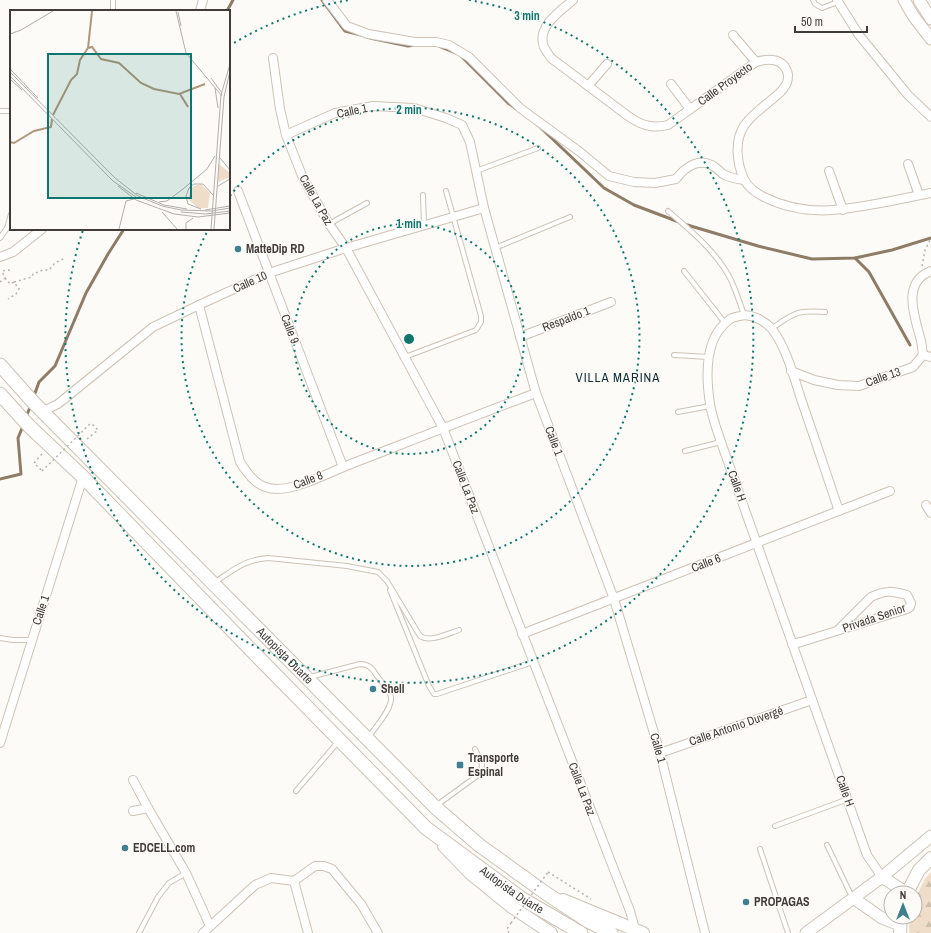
<svg xmlns="http://www.w3.org/2000/svg" width="931" height="933" font-family="'Archivo Narrow',sans-serif">
<style>
.forest{fill:url(#forest-firs)}
.lines{fill:none;stroke-linecap:round;stroke-linejoin:round}
.stream{stroke:#8e7c67;stroke-width:3}
.service-casing{stroke:#cec2b5;stroke-width:6}
.minor-casing{stroke:#cec2b5;stroke-width:10}
.secondary-casing{stroke:#cec2b5;stroke-width:13}
.primary-casing{stroke:#cec2b5;stroke-width:14}
.trunk-casing{stroke:#cec2b5;stroke-width:15}
.path{stroke:#b6b3b0;stroke-width:1.5;stroke-dasharray:2 3;stroke-linecap:butt}
.service{stroke:#fff;stroke-width:4}
.minor{stroke:#fff;stroke-width:8}
.secondary{stroke:#fff;stroke-width:11}
.primary{stroke:#fff;stroke-width:12}
.trunk{stroke:#fff;stroke-width:13}
.path-bridge{stroke:#b6b3b0;stroke-width:1.5;stroke-dasharray:2 3;stroke-linecap:butt}
.ring{fill:none;stroke:#0f766e;stroke-width:2;stroke-dasharray:2 4}
.poi-dot{fill:#3e7f92;stroke:#fdfbf8;stroke-width:1.5}
.labels{text-anchor:middle;dominant-baseline:central;stroke-width:3;stroke-linejoin:round;paint-order:stroke}
.street-label{font-size:12px;fill:#413c37;stroke:#fdfbf8}
.poi-label{font-size:12px;font-weight:bold;fill:#413c37;stroke:#fdfbf8;text-anchor:start}
.neighbourhood-label{font-size:13px;letter-spacing:1px;fill:#0f2e37;stroke:#fdfbf8}
.inset-river{fill:none;stroke:#af977c;stroke-width:2}
.inset-road{fill:none;stroke:#b2afab;stroke-width:1}
.view{fill:#0f766e;fill-opacity:0.15;stroke:#0f766e;stroke-width:2}
.inset-edge{fill:none;stroke:#413c37;stroke-width:2}
.centre{fill:#0f766e;stroke:#fdfbf8;stroke-width:2}
.ring-label{font-size:12px;text-anchor:middle;font-weight:bold;fill:#0f766e;stroke:#fdfbf8;stroke-width:3;stroke-linejoin:round;paint-order:stroke}
</style>
<defs>
<pattern id="forest-firs" width="22" height="20" patternUnits="userSpaceOnUse"><rect width="22" height="20" fill="#efddc9"/><path d="M5 1l3.5 6h-7zM16 11l3.5 6h-7z" fill="#cebfad"/></pattern>
</defs>
<rect width="100%" height="100%" fill="#fdfbf8"/>
<polygon class="forest" points="931,872 931,933 909,933 910,917 915,917 915,899 924,880"/>
<g class="lines">
<g class="stream">
<polyline points="322,0 345,31 361,35"/>
<polyline points="227,11 233,0"/>
<polyline points="370,38 408,46 416,45"/>
<polyline points="439,46 456,53"/>
<polyline points="462,57 508,103 515,108"/>
<polyline points="541,128 604,188 634,205 679,222"/>
<polyline points="684,224 758,246 812,259 855,258 892,250 931,238"/>
<polyline points="855,258 869,272 910,345"/>
<polyline points="34,396 39,382 55,366 86,293 108,254 124,229"/>
<polyline points="26,417 31,405"/>
<polyline points="0,479 21,474 18,438 23,426"/>
</g>
<defs>
<g id="service">
<polyline points="113,0 113,11"/>
<polyline points="813,0 815,4 822,8 838,2"/>
<polyline points="0,111 11,111"/>
<polyline points="476,171 538,148"/>
<polyline points="423,195 424,225"/>
<path d="M 668,211 C 691,231 717,252 731,280 C 736,291 740,303 744,315"/>
<polyline points="329,224 367,203"/>
<polyline points="0,238 7,228 11,214"/>
<polyline points="495,248 570,217"/>
<polyline points="684,271 725,323"/>
<path d="M 772,328 C 795,313 796,310 825,312"/>
<polyline points="674,355 709,357"/>
<polyline points="405,357 476,330 481,322 481,316 446,191"/>
<polyline points="678,412 710,406"/>
<polyline points="685,451 721,442"/>
<path d="M 215,582 C 235,569 244,560 268,558 L 347,566 L 378,572 L 387,581 L 420,636 C 430,643 449,633 459,630"/>
<polyline points="390,590 429,686 434,694 437,694 533,662"/>
<polyline points="0,638 13,640 32,640"/>
<path d="M 310,677 L 360,664 C 369,664 373,669 377,676 C 382,682 389,690 391,697 C 393,708 374,729 368,738"/>
<polyline points="296,791 338,742"/>
<polyline points="437,805 481,773 482,764 475,749"/>
<polyline points="775,826 848,799"/>
<polyline points="827,845 852,897"/>
<polyline points="760,849 788,933"/>
<polyline points="139,933 158,897 169,883 186,873"/>
</g>
<g id="minor">
<path d="M 327,0 L 347,26 L 368,34 L 415,42 L 436,42 L 449,45 L 469,57 L 520,108 L 580,152 L 609,176 L 634,182 L 655,183 L 676,179 C 686,166 701,156 716,168 C 719,170 720,172 723,174 C 730,178 736,179 744,180"/>
<path d="M 573,0 C 560,11 536,27 544,47 C 546,51 549,55 551,58 L 628,116 C 641,125 652,129 668,125 L 756,62 C 769,58 785,58 788,75 C 788,79 788,83 785,86 C 782,92 775,97 770,101 C 761,109 750,116 744,126 C 734,141 737,164 744,179 C 748,188 756,193 764,197 C 806,218 843,210 886,202 C 901,199 916,196 931,193"/>
<polyline points="837,0 859,35 908,95 931,117"/>
<polyline points="200,11 203,0"/>
<polyline points="733,35 756,62"/>
<polyline points="273,58 280,109 286,135 303,178 329,224 346,248 443,428 630,911 635,929"/>
<polyline points="671,84 690,109"/>
<polyline points="588,86 607,64"/>
<polyline points="286,135 335,113 373,106 414,108 446,118 462,125 470,142 484,208 536,393 614,599 660,753 705,933"/>
<polyline points="908,164 919,195"/>
<polyline points="829,171 843,210"/>
<polyline points="238,191 343,467"/>
<polyline points="0,257 13,252 42,229"/>
<path d="M 199,305 L 240,462 C 249,476 258,489 277,489 C 299,489 330,472 351,464 C 413,440 474,416 536,393"/>
<polyline points="520,337 611,302"/>
<path d="M 923,355 C 922,349 922,343 920,337 C 914,315 902,282 931,271"/>
<polyline points="923,355 931,357"/>
<polyline points="791,371 814,380 838,385 859,386 913,367 923,355"/>
<polyline points="43,411 58,404 153,327 199,305 269,273 346,248 484,208"/>
<polyline points="926,505 931,513"/>
<path d="M 839,511 C 826,473 814,436 801,399 C 794,377 786,347 772,329 C 765,321 751,313 740,316 C 736,317 732,317 729,320 C 704,338 706,378 710,404 C 712,417 717,430 721,442 L 867,855 L 882,877"/>
<polyline points="522,634 890,491"/>
<path d="M 792,644 L 801,642 L 907,609 L 910,607 L 911,603 L 907,595 C 891,591 886,590 871,597 L 838,630"/>
<polyline points="0,743 83,477"/>
<polyline points="660,753 812,700"/>
<polyline points="133,780 148,808 186,873 210,926"/>
<polyline points="133,811 148,808"/>
<polyline points="294,881 315,866 324,866 332,869 361,904 378,933"/>
<polyline points="294,881 308,933"/>
<polyline points="203,933 255,885 271,878 294,881"/>
</g>
<g id="secondary">
<polyline points="904,0 914,17 931,39"/>
<polyline points="919,0 931,19"/>
<polyline points="882,877 907,893"/>
<polyline points="853,898 882,918 900,925"/>
<polyline points="806,933 882,877 931,836"/>
</g>
<g id="primary">
<polyline points="444,846 470,873 512,907 551,933"/>
<polyline points="907,893 919,870 931,858"/>
<polyline points="563,900 643,933"/>
<polyline points="900,933 901,917"/>
</g>
<g id="trunk">
<path id="s1" d="M 0,365 L 34,403 L 435,807 L 479,845 L 547,894 L 588,921 L 611,933"/>
<path id="s2" d="M 0,394 L 29,426 L 83,477 L 256,655 L 426,828 L 521,898 L 581,933"/>
</g>
</defs>
<use href="#service" class="service-casing"/>
<use href="#minor" class="minor-casing"/>
<use href="#secondary" class="secondary-casing"/>
<use href="#primary" class="primary-casing"/>
<use href="#trunk" class="trunk-casing"/>
<g class="path">
<polyline points="922,266 925,250 931,238"/>
<polyline points="5,278 10,284 14,282 19,289 16,294 8,299"/>
<polyline points="0,282 5,278 2,271 10,270"/>
<polyline points="14,282 32,277 33,274 43,270 49,270 55,263 65,258"/>
<polyline points="87,439 98,430 91,423"/>
<polyline points="42,454 34,463 42,471"/>
<polyline points="548,872 591,899"/>
<polyline points="509,933 507,929 511,923"/>
</g>
<use href="#service" class="service"/>
<use href="#minor" class="minor"/>
<use href="#secondary" class="secondary"/>
<use href="#primary" class="primary"/>
<use href="#trunk" class="trunk"/>
<g class="path-bridge">
<polyline points="42,471 91,423"/>
<polyline points="511,923 548,872"/>
</g>
</g>
<g class="ring">
<circle cx="409" cy="339" r="115"/>
<path d="M230 196A229 229 0 1 1 208 230"/>
<path d="M229 46A344 344 0 0 1 349 0M469 0A344 344 0 1 1 83 230"/>
</g>
<g class="poi-dot">
<circle cx="238" cy="249" r="4"/>
<circle cx="373" cy="689" r="4"/>
<rect x="456" y="761" width="8" height="8" rx="2"/>
<circle cx="125" cy="848" r="4"/>
<circle cx="746" cy="902" r="4"/>
</g>
<g class="labels">
<g class="street-label">
<text transform="translate(725 84) rotate(-36)">Calle Proyecto</text>
<text transform="translate(352 111) rotate(-12)">Calle 1</text>
<text transform="translate(316 200) rotate(61)">Calle La Paz</text>
<text transform="translate(250 282) rotate(-24)">Calle 10</text>
<text transform="translate(566 319) rotate(-21)">Respaldo 1</text>
<text transform="translate(290 329) rotate(69)">Calle 9</text>
<text transform="translate(883 377) rotate(-19)">Calle 13</text>
<text transform="translate(554 441) rotate(69)">Calle 1</text>
<text transform="translate(308 480) rotate(-21)">Calle 8</text>
<text transform="translate(737 486) rotate(70)">Calle H</text>
<text transform="translate(466 487) rotate(69)">Calle La Paz</text>
<text transform="translate(706 563) rotate(-21)">Calle 6</text>
<text transform="translate(41 610) rotate(-72)">Calle 1</text>
<text transform="translate(874 618) rotate(-19)">Privada Senior</text>
<text stroke="none"><textPath href="#s1" startOffset="407">Autopista Duarte</textPath></text>
<text transform="translate(736 726) rotate(-19)">Calle Antonio Duvergé</text>
<text transform="translate(658 748) rotate(74)">Calle 1</text>
<text transform="translate(582 789) rotate(69)">Calle La Paz</text>
<text transform="translate(845 791) rotate(70)">Calle H</text>
<text stroke="none"><textPath href="#s2" startOffset="714">Autopista Duarte</textPath></text>
</g>
<g class="poi-label">
<text x="246" y="249">MatteDip RD</text>
<text x="381" y="689">Shell</text>
<text x="468" y="758">Transporte<tspan x="468" dy="14">Espinal</tspan></text>
<text x="133" y="848">EDCELL.com</text>
<text x="754" y="902">PROPAGAS</text>
</g>
<g class="neighbourhood-label">
<text x="618" y="377">VILLA MARINA</text>
</g>
</g>
<g transform="translate(10 10)">
<rect width="220" height="220" fill="#fdfbf8"/>
<path d="M 209,154 L 220,163 L 220,167 L 208,172 ZM 191,174 L 200,183 L 198,198 L 188,198 L 178,189 L 182,177 Z" fill="#efddc9"/>
<path class="inset-river" d="M 78,38 L 82,37 L 91,49 L 109,53 L 131,73 L 144,79 L 169,84 L 195,74M 170,84 L 178,97M 43,105 L 61,70 L 67,64 L 70,50 L 78,38 L 82,1M 0,132 L 4,133 L 24,121 L 41,117 L 42,109"/>
<path class="inset-road" d="M 166,1 L 176,43 L 212,86M 168,2 L 171,16M 0,24 L 11,20 L 43,1M 0,59 L 28,88M 0,62 L 105,168 L 128,186 L 152,196 L 171,200 L 202,201 L 220,198M 0,66 L 103,171 L 126,187M 201,68 L 212,83M 0,69 L 12,80M 205,78 L 208,98M 210,148 L 220,160M 108,176 L 126,190 L 164,204 L 188,207 L 220,203M 208,176 L 220,169M 126,183 L 154,195 L 177,199M 149,192 L 157,191 L 173,179 L 197,159 L 205,146M 191,199 L 178,194 L 176,186 L 179,178 L 184,174 L 193,174 L 203,185M 195,200 L 220,196M 152,202 L 167,219M 171,202 L 196,204 L 220,201M 109,219 L 116,191 L 124,189M 176,219 L 176,213 L 183,208M 201,219 L 211,85 L 220,54M 204,219 L 214,87 L 220,61"/>
<path class="view" d="M 38,44 L 181,44 L 181,188 L 38,188 Z"/>
<rect width="220" height="220" class="inset-edge"/>
</g>
<circle cx="409" cy="339" r="6" class="centre"/>
<g class="ring-label">
<text x="527" y="20">3 min</text>
<text x="409" y="114">2 min</text>
<text x="409" y="228">1 min</text>
</g>
<g transform="translate(903 905)"><circle r="19" fill="#fdfbf8" stroke="#b2afab"/>
<path d="M0-3L7 15L0 10L-7 15Z" fill="#3e7f92"/>
<text y="-6" font-size="11" font-weight="bold" text-anchor="middle" fill="#413c37">N</text>
</g>
<path d="M795 26v6h72v-6" fill="none" stroke="#413c37" stroke-width="2"/>
<text x="801" y="26" font-size="12" fill="#413c37" stroke="#fdfbf8" stroke-width="3" paint-order="stroke">50 m</text>
</svg>
